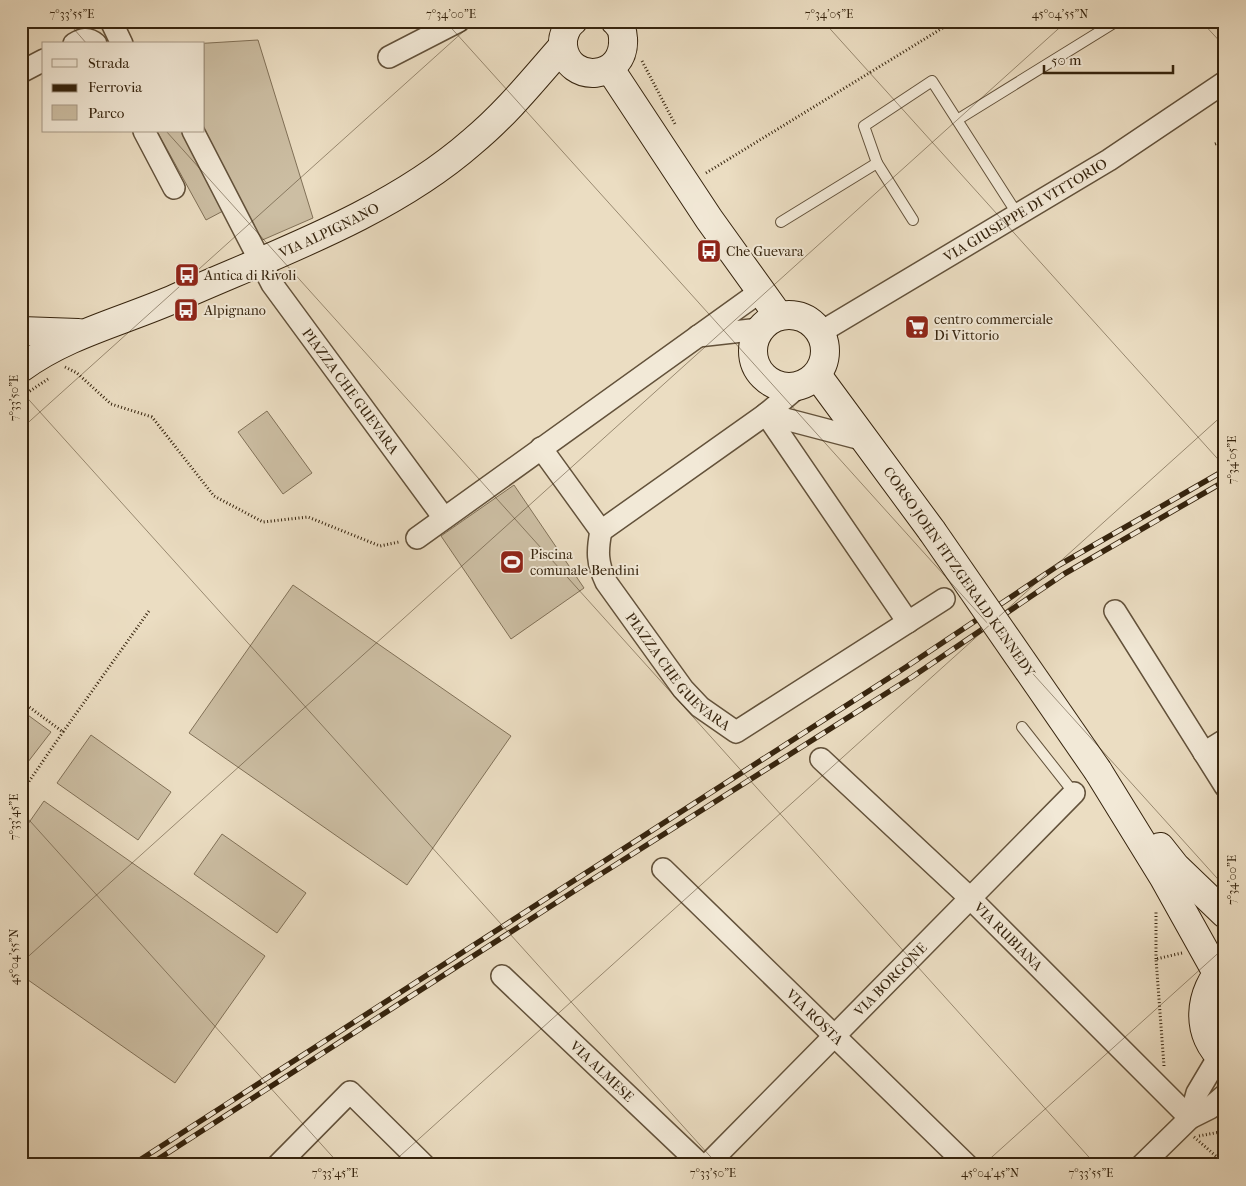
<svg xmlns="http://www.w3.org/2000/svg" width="1246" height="1186" font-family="'IM FELL French Canon',serif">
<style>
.green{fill:#ccbea3;stroke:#817158}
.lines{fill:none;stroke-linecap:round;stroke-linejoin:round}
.lane-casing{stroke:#63523b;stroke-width:12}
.street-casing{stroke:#63523b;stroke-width:24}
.secondary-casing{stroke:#36240e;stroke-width:30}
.path{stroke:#36240e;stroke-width:3;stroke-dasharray:1 2.5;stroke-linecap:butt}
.lane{stroke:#f2e9d7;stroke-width:10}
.street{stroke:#f2e9d7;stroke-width:21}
.secondary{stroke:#f2e9d7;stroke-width:28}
.rail-casing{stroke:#36240e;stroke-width:5.5}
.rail{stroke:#f2e9d7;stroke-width:4;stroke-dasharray:11;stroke-linecap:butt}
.secondary-bridge-casing{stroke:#36240e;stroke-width:30;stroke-linecap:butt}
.secondary-bridge{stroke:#f2e9d7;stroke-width:28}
.ticks{fill:none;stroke:#36240e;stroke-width:1;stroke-opacity:0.45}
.labels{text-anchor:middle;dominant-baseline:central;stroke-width:4;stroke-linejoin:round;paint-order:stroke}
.street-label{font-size:14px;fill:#36240e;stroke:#f2e9d7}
.poi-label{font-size:14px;fill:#36240e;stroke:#f2e9d7;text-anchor:start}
.neatline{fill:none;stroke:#36240e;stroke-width:2}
.ticks-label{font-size:12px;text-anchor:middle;fill:#36240e}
</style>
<rect width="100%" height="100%" fill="#ebddc2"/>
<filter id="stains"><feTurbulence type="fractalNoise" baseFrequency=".004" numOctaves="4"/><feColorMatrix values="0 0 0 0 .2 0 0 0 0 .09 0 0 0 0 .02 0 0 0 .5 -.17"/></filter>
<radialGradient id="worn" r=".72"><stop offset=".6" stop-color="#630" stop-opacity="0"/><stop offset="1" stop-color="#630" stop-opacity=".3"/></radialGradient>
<g class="green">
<polygon points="258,40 313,218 244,248 223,211 206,220 157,131 204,131 204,44 192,44"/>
<polygon points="267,411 312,473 283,494 238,432"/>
<polygon points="514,485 584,588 511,639 441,536"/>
<polygon points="293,585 511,736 407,885 189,733"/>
<polygon points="21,710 51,732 21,771"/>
<polygon points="91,735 171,792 138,840 57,783"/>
<polygon points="44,801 265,956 175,1083 21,975 21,834"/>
<polygon points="222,834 306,893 277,933 194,874"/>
<path d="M 1225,982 L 1225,1042 C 1216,1022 1212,1002 1225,982 Z"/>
</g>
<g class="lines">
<defs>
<g id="lane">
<polyline points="957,120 1117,21"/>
<polyline points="877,163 864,126 932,81 1018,215"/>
<polyline points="781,222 877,163 913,220"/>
<polyline points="1022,727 1074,793"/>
</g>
<g id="street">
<polyline points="111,21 122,44"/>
<path d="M 74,44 C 82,39 88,37 96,44"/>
<polyline points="389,57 459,21"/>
<polyline points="21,72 44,60"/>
<polyline points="144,131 174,188"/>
<path id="s1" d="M 193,131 L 272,284 L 444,518"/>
<path id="s2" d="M 821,332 L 1109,160 L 1225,82"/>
<polyline points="698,336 760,329"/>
<polyline points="766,414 908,622"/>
<polyline points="766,414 865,440"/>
<polyline points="541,448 601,531 766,414 798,387"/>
<path id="s3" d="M 601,531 C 597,551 597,563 606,582 L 683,689 L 700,707 L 736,732 L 944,599"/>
<polyline points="417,538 761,291"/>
<polyline points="1115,611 1225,786"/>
<polyline points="1204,753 1225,740"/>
<path id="s4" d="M 821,759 L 970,898 L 1190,1118"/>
<path id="s5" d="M 663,869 L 967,1165"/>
<path id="s6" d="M 502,976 L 701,1165"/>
<polyline points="1190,1118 1197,1093 1219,1056"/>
<polyline points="278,1165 350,1092 424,1165"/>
<path id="s7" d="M 707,1165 L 1074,793"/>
<polyline points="1142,1165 1190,1118 1210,1108 1225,1095"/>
</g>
<g id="secondary">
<path d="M 573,21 C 566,26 562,38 563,46 C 568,85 626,81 623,38 C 623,32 620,25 615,21"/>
<polyline points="610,69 709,219 778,315"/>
<circle cx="789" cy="351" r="36"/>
<polyline points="21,331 78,333"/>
<path id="s8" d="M 21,368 C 67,334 124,321 176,298 C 275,254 390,214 472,142 C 506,114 534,79 563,46"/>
<polyline points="817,375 932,531"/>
<polyline points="1098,771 1164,878 1217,973"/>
<polyline points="1160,847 1175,866 1225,914"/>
<path d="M 1225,965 C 1198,992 1194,1035 1225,1061"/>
</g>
</defs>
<use href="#lane" class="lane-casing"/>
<use href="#street" class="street-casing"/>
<use href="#secondary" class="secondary-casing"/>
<g class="path">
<polyline points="642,61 676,126"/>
<polyline points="1215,144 1225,140"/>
<polyline points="706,173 954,21"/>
<polyline points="65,367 77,373 111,404 152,417 214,496 263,522 308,517 380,546 399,542"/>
<polyline points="21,397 48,379"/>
<polyline points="21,701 63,732 149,611"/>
<polyline points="21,793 63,732"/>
<polyline points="1156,959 1156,910"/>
<polyline points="1164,1066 1156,959 1182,953"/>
<polyline points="1199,1136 1225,1131"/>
<polyline points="1194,1137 1225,1164"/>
</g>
<use href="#lane" class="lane"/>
<use href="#street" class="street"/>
<use href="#secondary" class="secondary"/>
<defs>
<g id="rail">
<polyline points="132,1165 906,667 1059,565 1225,470"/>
<polyline points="149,1165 582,886 912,677 1064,574 1225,481"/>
</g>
</defs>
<use href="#rail" class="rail-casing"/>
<use href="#rail" class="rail"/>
<defs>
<polyline id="secondary-bridge" points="932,531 1098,771"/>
</defs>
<use href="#secondary-bridge" class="secondary-bridge-casing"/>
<use href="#secondary-bridge" class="secondary-bridge"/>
</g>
<path class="ticks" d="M 67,21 L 87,44M 445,21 L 1225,887M 823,21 L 1225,467M 1201,21 L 1225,47M 166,131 L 1096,1165M 21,391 L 718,1165M 21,429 L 475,21M 21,811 L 340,1165M 21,963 L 1067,21M 390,1165 L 1225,413M 983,1165 L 1225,947"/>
<defs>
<symbol id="bus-square" viewBox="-11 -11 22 22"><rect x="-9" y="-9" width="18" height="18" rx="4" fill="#8f2418" stroke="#f2e9d7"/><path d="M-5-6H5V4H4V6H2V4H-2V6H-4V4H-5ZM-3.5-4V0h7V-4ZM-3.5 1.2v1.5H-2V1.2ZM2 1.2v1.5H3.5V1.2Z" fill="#fff"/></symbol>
<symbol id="supermarket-square" viewBox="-11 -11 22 22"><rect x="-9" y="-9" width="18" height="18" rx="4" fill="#8f2418" stroke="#f2e9d7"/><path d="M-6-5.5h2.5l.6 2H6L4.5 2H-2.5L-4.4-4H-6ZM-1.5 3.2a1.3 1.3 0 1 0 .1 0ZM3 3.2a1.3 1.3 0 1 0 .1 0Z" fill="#fff"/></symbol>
<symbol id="stadium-square" viewBox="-11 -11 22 22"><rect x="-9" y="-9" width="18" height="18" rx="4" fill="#8f2418" stroke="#f2e9d7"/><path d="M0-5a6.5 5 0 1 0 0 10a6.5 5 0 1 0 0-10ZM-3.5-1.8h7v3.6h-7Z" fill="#fff"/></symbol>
</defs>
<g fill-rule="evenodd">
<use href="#bus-square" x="695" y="237" width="28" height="28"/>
<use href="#bus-square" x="173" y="261" width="28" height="28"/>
<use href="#bus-square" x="172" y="296" width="28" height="28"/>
<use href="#supermarket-square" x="903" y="313" width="28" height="28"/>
<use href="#stadium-square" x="498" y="548" width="28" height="28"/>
</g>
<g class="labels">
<g class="street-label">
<text stroke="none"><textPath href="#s2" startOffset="238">VIA GIUSEPPE DI VITTORIO</textPath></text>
<text stroke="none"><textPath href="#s8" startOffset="338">VIA ALPIGNANO</textPath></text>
<text stroke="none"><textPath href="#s1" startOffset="305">PIAZZA CHE GUEVARA</textPath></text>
<text transform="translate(959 572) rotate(55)">CORSO JOHN FITZGERALD KENNEDY</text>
<text stroke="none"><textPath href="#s3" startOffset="168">PIAZZA CHE GUEVARA</textPath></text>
<text stroke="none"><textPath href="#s4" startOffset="258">VIA RUBIANA</textPath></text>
<text stroke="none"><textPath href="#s7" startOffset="261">VIA BORGONE</textPath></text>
<text stroke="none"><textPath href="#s5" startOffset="212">VIA ROSTA</textPath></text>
<text stroke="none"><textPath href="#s6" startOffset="138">VIA ALMESE</textPath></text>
</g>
<g class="poi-label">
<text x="726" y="251">Che Guevara</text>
<text x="204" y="275">Antica di Rivoli</text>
<text x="204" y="310">Alpignano</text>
<text x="934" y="319">centro commerciale<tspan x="934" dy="16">Di Vittorio</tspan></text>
<text x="530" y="554">Piscina<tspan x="530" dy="16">comunale Bendini</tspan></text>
</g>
</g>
<rect width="1246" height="1186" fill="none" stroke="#ebddc2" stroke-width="55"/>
<rect x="42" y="42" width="162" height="90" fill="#f2e9d7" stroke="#a79a87"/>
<rect x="52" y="59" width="25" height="8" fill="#f2e9d7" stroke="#a79a87"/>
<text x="88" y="68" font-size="15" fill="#36240e">Strada</text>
<rect x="52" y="84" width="25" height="8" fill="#36240e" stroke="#a79a87"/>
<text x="88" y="92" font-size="15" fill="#36240e">Ferrovia</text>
<rect x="52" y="105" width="25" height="15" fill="#ccbea3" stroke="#a79a87"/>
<text x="88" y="118" font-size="15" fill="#36240e">Parco</text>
<path d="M1044 65v8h129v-8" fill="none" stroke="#36240e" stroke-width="2.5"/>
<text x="1051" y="65" font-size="15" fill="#36240e" stroke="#f2e9d7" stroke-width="4" paint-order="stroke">50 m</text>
<rect x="28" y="28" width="1190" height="1130" class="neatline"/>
<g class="ticks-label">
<text x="72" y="18">7°33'55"E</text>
<text x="451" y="18">7°34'00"E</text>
<text x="829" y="18">7°34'05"E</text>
<text x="1060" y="18">45°04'55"N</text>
<text transform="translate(14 398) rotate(-90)" y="4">7°33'50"E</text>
<text transform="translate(1232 460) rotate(-90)" y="4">7°34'05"E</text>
<text transform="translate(14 817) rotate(-90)" y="4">7°33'45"E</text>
<text transform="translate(1232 880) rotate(-90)" y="4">7°34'00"E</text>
<text transform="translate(14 957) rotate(-90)" y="4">45°04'55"N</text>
<text x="335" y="1177">7°33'45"E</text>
<text x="713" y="1177">7°33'50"E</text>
<text x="990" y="1177">45°04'45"N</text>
<text x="1091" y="1177">7°33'55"E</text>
</g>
<rect width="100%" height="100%" filter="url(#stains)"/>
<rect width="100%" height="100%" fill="url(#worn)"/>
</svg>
